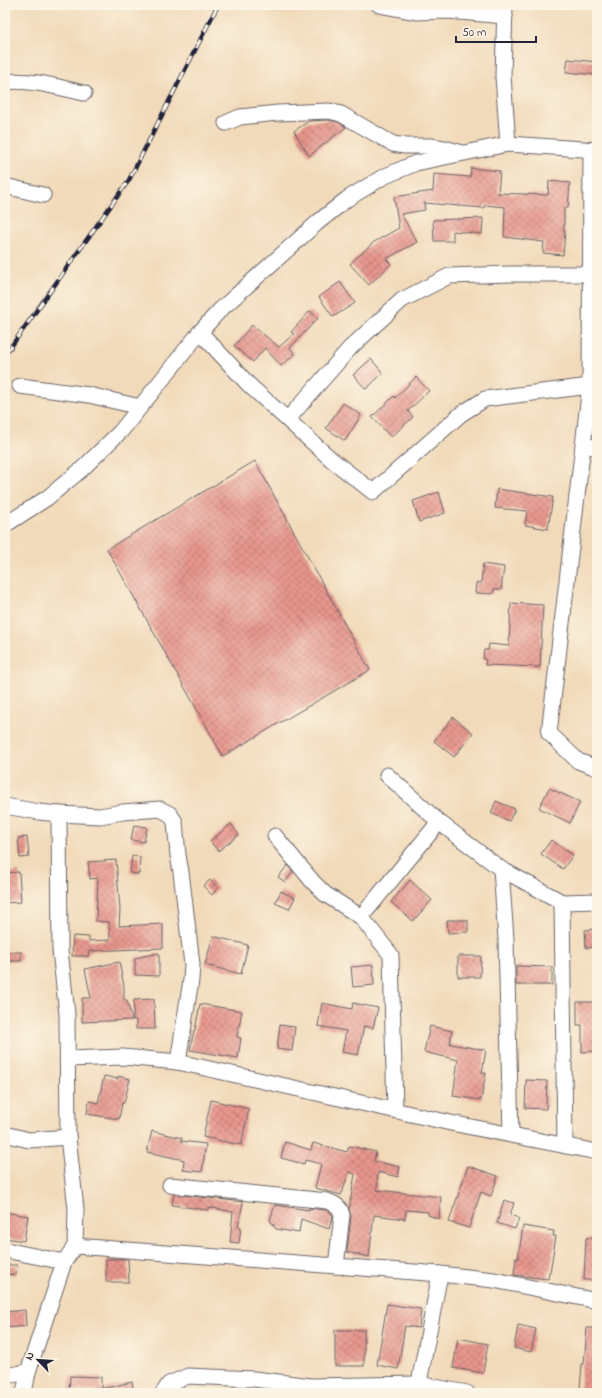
<svg xmlns="http://www.w3.org/2000/svg" width="602" height="1398" font-family="'Indie Flower',sans-serif">
<style>
.building{fill:url(#building-cross-hatch)}
.lines{fill:none;stroke-linecap:round;stroke-linejoin:round}
.minor-casing{stroke:#6a6267;stroke-width:17}
.minor{stroke:#fff;stroke-width:15}
.rail-casing{stroke:#22223b;stroke-width:4.5}
.rail{stroke:#fcf5e5;stroke-width:3;stroke-dasharray:9;stroke-linecap:butt}
</style>
<defs>
<pattern id="building-cross-hatch" width="8" height="8" patternUnits="userSpaceOnUse"><rect width="8" height="8" fill="#e8968d"/><path d="M0 0l8 8M0 8l8-8" fill="none" stroke="#bc7a74"/></pattern>
</defs>
<rect width="100%" height="100%" fill="#fcf5e5"/>
<filter id="ink" filterUnits="userSpaceOnUse"><feTurbulence type="fractalNoise" baseFrequency=".025" numOctaves="2"/><feDisplacementMap in="SourceGraphic" scale="8" xChannelSelector="R" yChannelSelector="G"/><feConvolveMatrix kernelMatrix="1 2 1 2 8 2 1 2 1" color-interpolation-filters="sRGB"/></filter>
<filter id="wash" filterUnits="userSpaceOnUse"><feTurbulence type="fractalNoise" baseFrequency=".012" numOctaves="4" result="noise"/><feDisplacementMap in="SourceGraphic" scale="16" xChannelSelector="R" yChannelSelector="G"/><feGaussianBlur stdDeviation="0.9" result="paint"/><feColorMatrix in="noise" values="0 0 0 0 0 0 0 0 0 0 0 0 0 0 0 0 0 1.4 0 .05"/><feComposite in="paint" operator="in"/></filter>
<g filter="url(#wash)">
<rect width="100%" height="100%" fill="#f1daba"/>
<g id="blocks">
<g class="building">
<polygon points="568,59 597,62 597,75 566,72"/>
<polygon points="328,120 338,122 346,127 309,156 294,131 309,121"/>
<polygon points="471,168 500,171 498,193 548,195 549,181 570,183 568,208 564,208 564,231 565,231 563,255 543,253 544,242 504,237 505,207 485,205 484,208 424,203 425,210 401,214 417,242 386,259 391,264 369,285 350,264 374,242 399,228 394,197 433,191 434,174 470,177"/>
<polygon points="483,218 482,234 453,231 453,241 434,241 433,220"/>
<polygon points="340,282 355,303 333,317 319,297"/>
<polygon points="310,311 318,318 290,348 295,354 281,366 265,348 253,362 234,346 252,325 279,347 294,334 291,332"/>
<polygon points="371,359 383,373 366,389 353,375"/>
<polygon points="416,377 429,391 408,411 413,417 391,437 372,417 394,396 395,398"/>
<polygon points="343,403 361,415 345,441 326,428"/>
<polygon points="255,461 370,670 223,756 107,549"/>
<polygon points="497,489 553,497 548,529 525,525 527,511 495,508"/>
<polygon points="439,492 445,513 419,522 413,501"/>
<polygon points="483,564 504,567 501,590 494,589 493,594 475,593 476,583 481,583"/>
<polygon points="511,603 543,605 540,667 485,665 486,660 483,659 484,650 488,650 489,644 509,646"/>
<polygon points="453,717 473,733 454,757 434,741"/>
<polygon points="549,788 580,802 570,823 539,808"/>
<polygon points="496,801 515,809 509,821 491,813"/>
<polygon points="231,824 239,835 218,851 210,841"/>
<polygon points="134,825 147,827 144,842 131,840"/>
<polygon points="27,837 29,857 20,858 18,838"/>
<polygon points="551,840 573,855 563,869 541,854"/>
<polygon points="132,856 140,857 139,874 130,873"/>
<polygon points="116,860 120,909 119,926 163,924 163,948 89,951 88,956 72,956 73,936 89,937 89,941 110,940 109,922 96,921 98,878 90,879 88,862"/>
<polygon points="288,865 293,872 285,882 278,877"/>
<polygon points="19,872 21,902 5,903 5,873"/>
<polygon points="210,880 218,888 212,895 203,886"/>
<polygon points="410,880 432,900 413,921 391,902"/>
<polygon points="281,891 295,898 289,909 275,903"/>
<polygon points="447,920 468,920 468,932 448,933"/>
<polygon points="597,929 597,947 586,948 585,930"/>
<polygon points="213,936 248,945 241,974 205,965"/>
<rect x="5" y="952" width="16" height="9"/>
<polygon points="159,953 159,976 135,975 135,958"/>
<polygon points="458,956 481,956 480,977 458,977"/>
<polygon points="119,962 124,986 124,1000 127,1000 132,1020 82,1022 82,998 91,998 85,969"/>
<polygon points="373,965 374,985 353,987 351,967"/>
<polygon points="516,966 552,967 552,985 516,985"/>
<polygon points="154,999 155,1029 136,1029 136,1020 133,1020 134,1000"/>
<polygon points="577,1002 597,1002 597,1051 582,1052 582,1025 577,1025"/>
<polygon points="322,1003 352,1009 353,1003 378,1008 373,1028 364,1026 358,1055 342,1052 346,1031 318,1026"/>
<polygon points="200,1004 242,1011 237,1037 241,1038 238,1058 190,1050 194,1030 195,1030"/>
<polygon points="280,1025 295,1027 292,1051 277,1049"/>
<polygon points="430,1026 452,1031 450,1044 486,1050 482,1073 486,1073 481,1100 453,1096 458,1060 424,1052"/>
<polygon points="104,1076 118,1079 118,1076 130,1079 124,1103 122,1103 119,1119 87,1114 89,1101 98,1103"/>
<polygon points="526,1080 547,1081 546,1109 525,1108"/>
<polygon points="211,1100 249,1109 241,1145 203,1137"/>
<polygon points="152,1131 182,1138 181,1141 206,1144 202,1172 183,1170 184,1160 147,1152"/>
<polygon points="285,1142 311,1150 313,1143 347,1152 349,1146 376,1152 374,1161 400,1167 398,1177 378,1172 377,1190 441,1197 439,1219 428,1215 428,1212 406,1210 405,1219 374,1215 369,1257 347,1252 351,1216 349,1209 355,1174 349,1172 341,1195 315,1188 321,1164 305,1160 304,1164 281,1158"/>
<polygon points="468,1166 498,1176 491,1196 481,1192 469,1228 449,1222"/>
<polygon points="174,1194 243,1202 238,1227 241,1227 239,1243 230,1242 233,1212 208,1207 208,1210 172,1205"/>
<polygon points="504,1200 514,1203 510,1215 519,1218 515,1229 497,1223"/>
<polygon points="275,1205 309,1210 309,1208 325,1210 329,1211 333,1216 329,1229 301,1219 299,1233 276,1229 270,1220"/>
<polygon points="5,1212 28,1216 24,1241 5,1238"/>
<polygon points="523,1226 554,1231 553,1236 556,1236 550,1272 549,1272 548,1279 514,1275 516,1258 518,1259"/>
<polygon points="586,1238 597,1238 597,1280 584,1280"/>
<polygon points="106,1259 128,1259 129,1282 106,1282"/>
<polygon points="5,1265 17,1265 16,1275 5,1274"/>
<polygon points="387,1304 421,1309 419,1328 405,1326 398,1369 377,1365"/>
<polygon points="25,1310 26,1326 5,1328 5,1312"/>
<polygon points="518,1325 536,1329 531,1352 514,1348"/>
<polygon points="587,1328 597,1328 597,1391 580,1390 582,1364 584,1364"/>
<rect x="335" y="1330" width="29" height="36"/>
<polygon points="458,1338 488,1344 483,1373 453,1368"/>
<polygon points="70,1376 101,1377 101,1389 132,1382 134,1393 98,1393 98,1391 69,1390"/>
</g>
</g>
</g>
<g filter="url(#ink)">
<use href="#blocks" fill-opacity="0" stroke="#6a6267" stroke-width="1"/>
<g class="lines">
<defs>
<g id="minor">
<polyline points="379,5 416,12 448,11 505,16"/>
<polyline points="505,5 503,76 508,144"/>
<path d="M 5,82 C 32,79 57,87 84,93"/>
<polyline points="226,123 240,117 278,113 329,111 341,114 393,144 405,146 431,146 444,148 459,152"/>
<polyline points="591,150 590,386 549,733 578,761 597,768"/>
<polyline points="5,186 43,195"/>
<polyline points="200,332 249,385 332,460 373,492 461,414 485,399 590,386"/>
<polyline points="20,386 89,395 140,407"/>
<polyline points="288,419 350,348 402,300 449,276 510,274 591,274"/>
<polyline points="583,446 597,447"/>
<polyline points="5,525 47,498 82,469 121,431 200,332 220,310 317,223 347,199 383,177 416,163 508,144 597,150"/>
<polyline points="387,775 439,822 501,869 562,902 597,901"/>
<polyline points="5,806 39,812 59,814 60,950 67,1014 68,1137 29,1140 5,1134"/>
<polyline points="59,814 100,816 123,812 160,809 170,814 175,822 178,855 181,872 192,964 191,980 178,1062"/>
<polyline points="275,836 313,882 325,894 361,917 391,955 395,1110"/>
<polyline points="501,869 506,939 511,1135"/>
<polyline points="562,902 565,1146"/>
<polyline points="361,917 439,822"/>
<polyline points="68,1059 123,1057 178,1062 451,1123 597,1152"/>
<path d="M 170,1185 L 327,1201 C 335,1204 340,1206 342,1215 L 336,1266"/>
<polyline points="75,1246 440,1274 494,1280 597,1301"/>
<polyline points="5,1250 64,1262"/>
<polyline points="5,1376 28,1372"/>
<polyline points="24,1393 28,1372 64,1262 75,1246 76,1209 68,1137"/>
<polyline points="163,1393 169,1384 188,1376 254,1379 311,1386 418,1384 467,1393"/>
<polyline points="417,1393 440,1274"/>
</g>
</defs>
<use href="#minor" class="minor-casing"/>
<use href="#minor" class="minor"/>
<defs>
<polyline id="rail" points="5,351 10,348 129,180 218,5"/>
</defs>
<use href="#rail" class="rail-casing"/>
<use href="#rail" class="rail"/>
</g>
</g>
<rect width="602" height="1398" fill="none" stroke="#fcf5e5" stroke-width="20"/>
<g transform="translate(38 1360) rotate(295)" stroke="#fcf5e5" stroke-width="3" paint-order="stroke">
<path d="M0-3L7 15L0 10L-7 15Z" fill="#22223b"/>
<text y="-6" font-size="11" font-weight="bold" text-anchor="middle" fill="#22223b">N</text>
</g>
<path d="M456 36v6h80v-6" fill="none" stroke="#22223b" stroke-width="2"/>
<text x="462" y="36" font-size="12" fill="#22223b" stroke="#fcf5e5" stroke-width="3" paint-order="stroke">50 m</text>
</svg>
